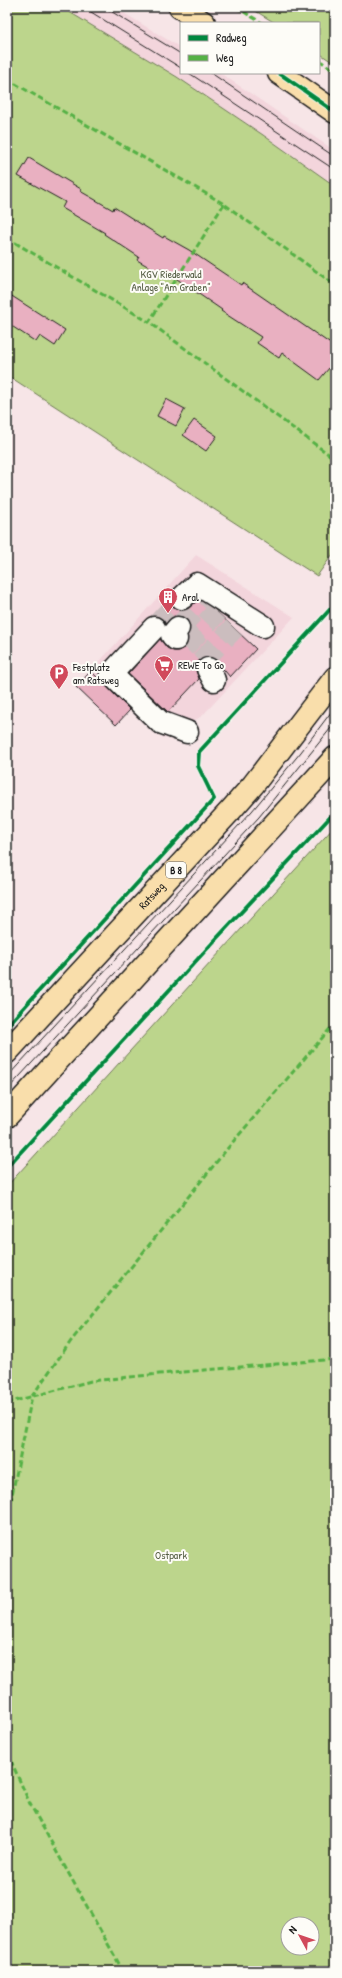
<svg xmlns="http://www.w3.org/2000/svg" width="342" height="1978" font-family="'Patrick Hand',sans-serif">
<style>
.built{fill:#f3d5dc}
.green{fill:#bcd58c;stroke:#6c7854;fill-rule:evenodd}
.building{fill:#e9b0c1;stroke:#1c1c1c}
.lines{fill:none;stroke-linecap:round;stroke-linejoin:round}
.minor-tunnel{stroke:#cbbdbe;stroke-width:22;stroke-dasharray:22 11;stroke-linecap:butt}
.minor-casing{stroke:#1c1c1c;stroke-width:25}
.major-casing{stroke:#1c1c1c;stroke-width:25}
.minor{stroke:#fdfcf7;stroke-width:22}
.major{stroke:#f9deab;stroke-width:22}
.tram{stroke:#1c1c1c;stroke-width:1}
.quiet{stroke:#55b145;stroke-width:3;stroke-dasharray:6 3;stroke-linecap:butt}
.cycleway-casing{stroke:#fdfcf7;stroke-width:6}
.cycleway{stroke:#00873e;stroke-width:4}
.labels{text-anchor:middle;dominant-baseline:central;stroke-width:4;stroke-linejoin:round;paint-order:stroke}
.shield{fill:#fdfcf7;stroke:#605f5e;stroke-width:1}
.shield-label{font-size:10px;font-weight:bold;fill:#1c1c1c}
.park-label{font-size:11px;fill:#545d43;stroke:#fdfcf7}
.poi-label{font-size:11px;fill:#1c1c1c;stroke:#fdfcf7;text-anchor:start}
.street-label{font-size:11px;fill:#1c1c1c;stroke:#fdfcf7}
</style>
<rect width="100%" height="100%" fill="#f7e5e7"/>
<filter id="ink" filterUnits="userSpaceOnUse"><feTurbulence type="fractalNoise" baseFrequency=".025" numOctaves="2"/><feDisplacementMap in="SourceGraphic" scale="8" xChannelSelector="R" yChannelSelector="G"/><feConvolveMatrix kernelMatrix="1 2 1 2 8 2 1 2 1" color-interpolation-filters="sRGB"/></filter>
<g filter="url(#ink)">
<g class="built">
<polygon points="61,7 114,7 181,48 181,73 220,73 241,87 335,151 335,186 263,135 177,77"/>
<polygon points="196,555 294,617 202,716 164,738 91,671"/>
</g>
<g class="green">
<polygon points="7,7 61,7 177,77 263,135 335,186 335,551 317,576 7,375"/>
<polygon points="249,7 335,7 335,64 319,53 319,23 275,23"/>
<path d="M 335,826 L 335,1971 L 7,1971 L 7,1186 ZM 288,1924 L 312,1924 L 312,1948 L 288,1948 Z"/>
</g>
<g class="building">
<polygon points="29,158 81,189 80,191 113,210 114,207 163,238 164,236 189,250 241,285 242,283 335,347 335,361 319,380 282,353 279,358 257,343 261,337 221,311 222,310 161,268 158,272 137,260 139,257 104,234 105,233 62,208 65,202 18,176"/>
<polygon points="7,293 65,330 55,346 40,336 36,342 7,323"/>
<polygon points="166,399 185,409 176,426 157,416"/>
<polygon points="194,420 217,436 206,451 183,435"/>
<polygon points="170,597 173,606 179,610 185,610 198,600 216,611 256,649 230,677 215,659 209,657 202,658 197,663 196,668 199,679 168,712 128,674 160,639 167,648 173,651 179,651 185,648 188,643 190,624 186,618 180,616 174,616 165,623 162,619 152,616"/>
<polygon points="91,671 130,710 116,725 76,687"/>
</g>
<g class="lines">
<g class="minor-tunnel">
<polyline points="154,628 182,598"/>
<polyline points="178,628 205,600"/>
<polyline points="184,647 217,612"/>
<polyline points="201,662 234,628"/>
</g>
<defs>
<g id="minor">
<polyline points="182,598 197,584 263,626"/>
<polyline points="154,628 111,674 160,722 187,732"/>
<polyline points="176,639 172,635 178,628"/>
<polyline points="208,669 214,680"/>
</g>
<g id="major">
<polyline points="180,7 204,23"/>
<polyline points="279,73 335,112"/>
<path id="s1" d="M 7,1052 L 231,810 L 253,785 L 335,678"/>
<polyline points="7,1116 335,758"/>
</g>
</defs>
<use href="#minor" class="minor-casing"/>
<use href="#major" class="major-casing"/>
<use href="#minor" class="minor"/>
<use href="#major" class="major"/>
<g class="tram">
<polyline points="83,7 181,68"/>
<polyline points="104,7 181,54"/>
<polyline points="189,73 335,170"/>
<polyline points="211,73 335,157"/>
<polyline points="7,1077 252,811 301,752 335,707"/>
<polyline points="7,1090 259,817 335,723"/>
</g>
<g class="quiet">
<polyline points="236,7 262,23"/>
<polyline points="319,60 335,71"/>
<polyline points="7,79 224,204 335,285"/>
<polyline points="224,204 149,322 335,459"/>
<polyline points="7,238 149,322"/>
<polyline points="7,1403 91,1381 159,1374 335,1359"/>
<polyline points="7,1520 32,1396 71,1341 232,1143 335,1023"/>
<polyline points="7,1752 30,1804 123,1971"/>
</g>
<defs>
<g id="cycleway">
<polyline points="279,73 335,112"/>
<polyline points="7,1026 214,799 198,766 199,752 335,604"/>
<polyline points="7,1167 217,938 335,812"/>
</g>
</defs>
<use href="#cycleway" class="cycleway-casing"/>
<use href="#cycleway" class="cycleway"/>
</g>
</g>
<defs>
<symbol id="building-pin" viewBox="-11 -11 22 30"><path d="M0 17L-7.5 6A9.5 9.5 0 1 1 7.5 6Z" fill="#d1495b" stroke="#fdfcf7"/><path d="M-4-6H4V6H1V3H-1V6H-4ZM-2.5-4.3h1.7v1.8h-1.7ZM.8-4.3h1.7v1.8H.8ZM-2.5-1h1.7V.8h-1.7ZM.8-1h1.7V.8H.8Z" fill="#fff"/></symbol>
<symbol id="supermarket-pin" viewBox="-11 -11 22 30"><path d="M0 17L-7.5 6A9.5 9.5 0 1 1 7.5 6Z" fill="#d1495b" stroke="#fdfcf7"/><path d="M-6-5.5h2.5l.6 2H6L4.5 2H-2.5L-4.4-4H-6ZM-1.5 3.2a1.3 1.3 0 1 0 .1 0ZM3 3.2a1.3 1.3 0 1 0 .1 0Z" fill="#fff"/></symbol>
<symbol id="parking-pin" viewBox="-11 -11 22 30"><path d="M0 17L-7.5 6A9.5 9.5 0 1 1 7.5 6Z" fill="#d1495b" stroke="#fdfcf7"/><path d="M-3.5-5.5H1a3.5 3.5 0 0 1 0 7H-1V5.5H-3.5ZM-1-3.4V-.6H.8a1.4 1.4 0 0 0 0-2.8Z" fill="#fff"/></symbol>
</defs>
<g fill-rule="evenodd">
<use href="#building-pin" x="157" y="586" width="22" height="30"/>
<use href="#supermarket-pin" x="153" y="654" width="22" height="30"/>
<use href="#parking-pin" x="48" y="662" width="22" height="30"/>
</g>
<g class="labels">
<rect class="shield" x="166" y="862" width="20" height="16" rx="3"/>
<g class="shield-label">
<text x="176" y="870">B 8</text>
</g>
<g class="park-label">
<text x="171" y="274">KGV Riederwald<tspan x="171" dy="13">Anlage "Am Graben"</tspan></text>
<text x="171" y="1555">Ostpark</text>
</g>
<g class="poi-label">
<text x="182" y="597">Aral</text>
<text x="178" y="665">REWE To Go</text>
<text x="73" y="667">Festplatz<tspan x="73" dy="13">am Ratsweg</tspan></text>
</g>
<g class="street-label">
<text stroke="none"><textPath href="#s1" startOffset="213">Ratsweg</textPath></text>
</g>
</g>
<rect width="342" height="1978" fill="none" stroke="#fdfcf7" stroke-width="24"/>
<rect x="12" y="12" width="318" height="1954" fill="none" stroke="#1c1c1c" stroke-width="1.5" filter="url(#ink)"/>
<rect x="180" y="22" width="140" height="52" fill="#fdfcf7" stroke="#a3a29f"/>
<rect x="188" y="35" width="20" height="6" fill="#00873e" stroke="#a3a29f"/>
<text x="216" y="42" font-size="12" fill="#1c1c1c">Radweg</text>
<rect x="188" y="55" width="20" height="6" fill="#55b145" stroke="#a3a29f"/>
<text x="216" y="62" font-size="12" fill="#1c1c1c">Weg</text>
<g transform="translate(300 1936) rotate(310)"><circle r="19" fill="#fdfcf7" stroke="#a3a29f"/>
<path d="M0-3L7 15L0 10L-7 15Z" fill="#d1495b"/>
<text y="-6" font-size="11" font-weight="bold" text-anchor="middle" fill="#1c1c1c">N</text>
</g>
</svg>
